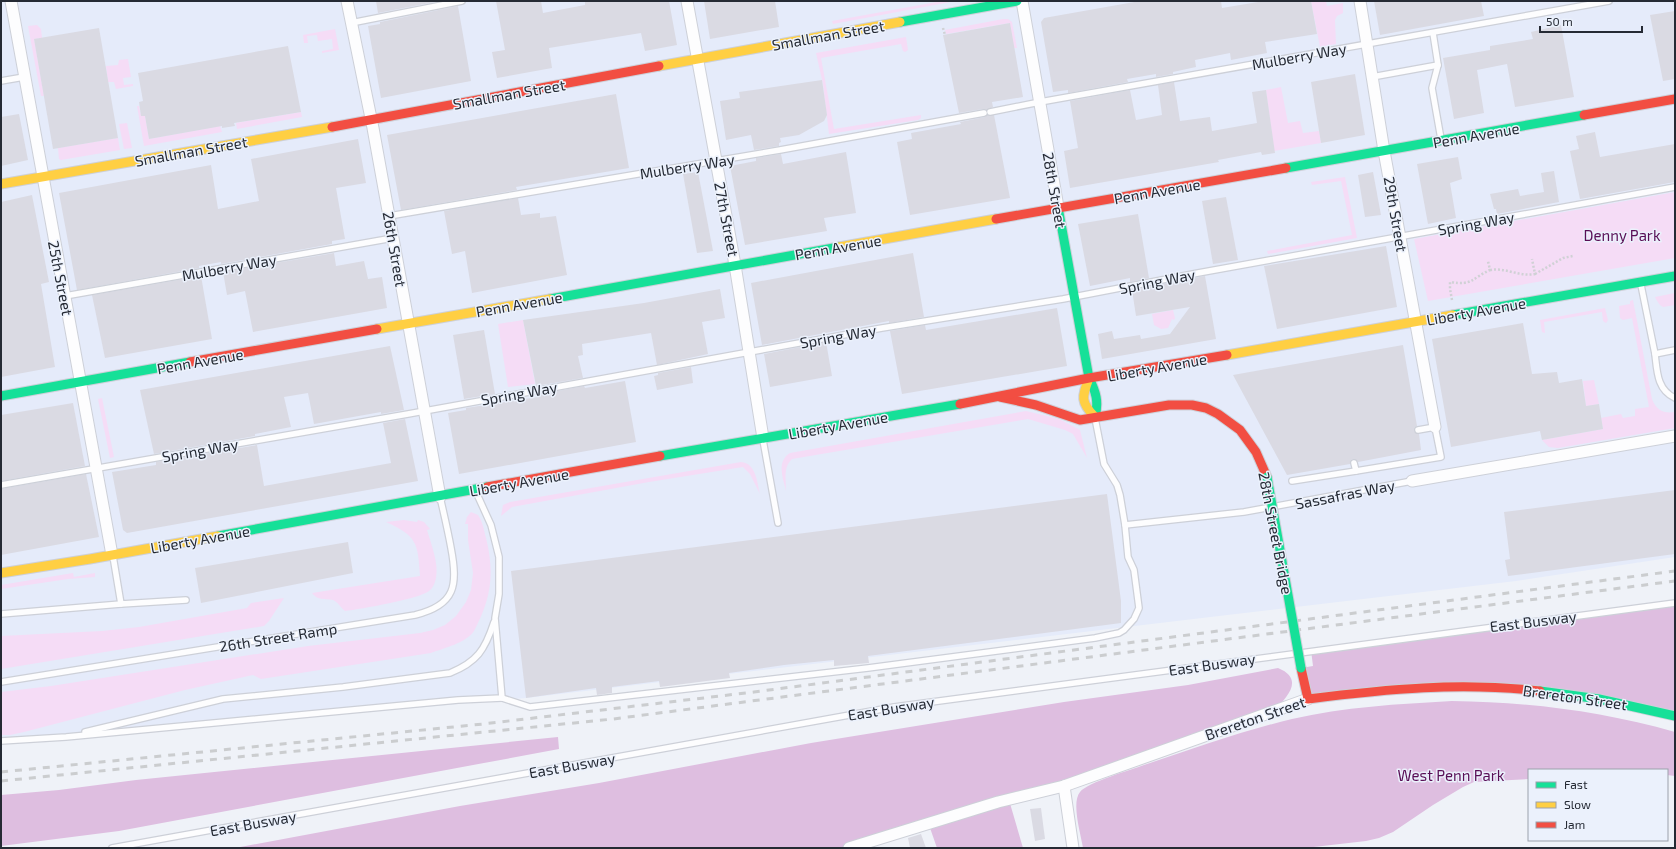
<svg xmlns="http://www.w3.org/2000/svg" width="1676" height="849" font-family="'Exo 2',sans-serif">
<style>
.built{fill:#e5ebfa}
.green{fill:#f5dcf6}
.forest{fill:#debee0}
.building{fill:#dadae3}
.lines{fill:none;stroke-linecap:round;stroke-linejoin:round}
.lane-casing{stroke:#cdd0d8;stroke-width:8}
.street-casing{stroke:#cdd0d8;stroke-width:13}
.fast-casing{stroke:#cdd0d8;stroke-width:11}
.slow-casing{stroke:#cdd0d8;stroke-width:11}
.jam-casing{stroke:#cdd0d8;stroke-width:11}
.path{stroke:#d0d1d5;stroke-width:2.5;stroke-dasharray:2 2;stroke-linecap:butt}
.lane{stroke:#fdfdfe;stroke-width:5.5}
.street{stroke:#fdfdfe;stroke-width:11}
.fast{stroke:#16e098;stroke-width:9}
.slow{stroke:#ffcf43;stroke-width:9}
.jam{stroke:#f24e42;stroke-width:9}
.rail{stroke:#cbcdcf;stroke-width:3;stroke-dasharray:7 7;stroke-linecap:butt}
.fast-bridge-casing{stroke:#cdd0d8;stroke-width:11;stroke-linecap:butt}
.fast-bridge{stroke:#16e098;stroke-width:9}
.labels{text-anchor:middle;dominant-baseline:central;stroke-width:3;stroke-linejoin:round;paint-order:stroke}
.street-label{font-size:15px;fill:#252a34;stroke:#ebf1fc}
.park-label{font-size:15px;fill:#590e56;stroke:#ebf1fc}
</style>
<rect width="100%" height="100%" fill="#eff2f8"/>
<polygon class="built" points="1,1 1675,1 1675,557 1516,581 526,698 1,744"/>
<g class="green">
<polygon points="942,1 956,1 833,24 832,21"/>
<polygon points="1311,1 1326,1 1327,6 1343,3 1343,13 1337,16 1335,20 1336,44 1320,47"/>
<polygon points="1003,19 1008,19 1012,22 1017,48 1014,48 1009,23 946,34 945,30"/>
<polygon points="37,25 41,29 42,38 34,39 44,96 41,96 28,26"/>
<polygon points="335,29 339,50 322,53 322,51 333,49 332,39 318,41 317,35 307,36 308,43 304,43 303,35"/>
<polygon points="906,37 908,50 905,52 903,51 901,44 821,58 834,129 921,115 921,118 918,120 829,134 823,84 816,53"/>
<polygon points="128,59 131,77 123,78 124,85 133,84 133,86 116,89 114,82 108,82 106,66 118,65 119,60"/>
<polygon points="1281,87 1288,123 1300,121 1303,133 1319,131 1321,143 1274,151 1266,90"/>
<polygon points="137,106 139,106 141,116 145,116 149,139 220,126 222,132 144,146"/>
<polygon points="301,112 302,117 237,129 236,123"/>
<polygon points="127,123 132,148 124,149 119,124"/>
<polygon points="118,138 120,150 61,160 59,159 58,148"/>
<polygon points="1345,177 1357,238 1268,254 1267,251 1352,235 1341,181 1312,185 1311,182"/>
<polygon points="1675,192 1675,258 1428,301 1414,239"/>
<path d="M 1675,293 L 1675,305 L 1663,307 C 1659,305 1657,301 1655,297 Z"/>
<path d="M 1633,300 L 1652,399 C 1656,410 1664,414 1675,412 L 1675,428 L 1558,448 L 1549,447 L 1542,440 L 1603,429 L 1601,418 L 1621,414 L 1623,418 L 1635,416 L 1635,409 L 1649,407 L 1632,318 L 1623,320 L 1620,318 L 1619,306 L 1630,304 L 1630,301 Z"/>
<polygon points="1605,308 1608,320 1606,323 1603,321 1602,312 1544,322 1545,333 1542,332 1540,320"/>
<polygon points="1173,310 1175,318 1174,320 1172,319 1168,328 1161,329 1154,325 1152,314"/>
<polygon points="523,320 535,384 508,387 498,324"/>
<polygon points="1594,380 1599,404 1586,406 1583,381"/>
<polygon points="102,398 114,457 110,458 98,399"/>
<path d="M 1026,411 L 1059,419 L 1080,430 L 1087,458 L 1073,434 L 1065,430 L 1028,419 L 792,459 C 783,467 786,480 786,491 C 783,478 776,462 790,453 Z"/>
<path d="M 741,462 C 756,463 757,482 760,494 L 750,474 L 743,467 L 649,482 L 512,507 L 501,516 L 503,505 L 510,502 Z"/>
<path d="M 471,512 L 478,515 C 483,522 484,531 486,538 C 495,574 491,599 474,631 C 466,643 444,648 431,653 L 261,679 L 253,675 L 185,690 L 24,732 L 10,735 L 1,735 L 1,692 L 51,686 L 308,646 L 420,633 L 433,630 L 445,625 L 456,616 L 466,602 L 471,590 L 473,573 L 468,540 L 468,524 L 465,524 L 467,517 Z"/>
<path d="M 404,520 L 417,522 L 418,520 L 424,522 L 430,529 L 427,530 C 431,544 439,563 436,578 C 435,583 433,588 429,591 C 419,599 361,609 345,611 C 341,608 338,602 333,600 C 324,598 318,601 312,593 L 420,576 C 418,543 417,536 386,522 Z"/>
<polygon points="73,573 74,577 95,573 95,577 68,579 1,589 1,585"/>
<polygon points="284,598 269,621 264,626 1,669 1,636 102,631 139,627 247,608 251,603"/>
</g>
<g class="forest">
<polygon points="1675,603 1675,716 1515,688 1308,699 1301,668 1313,666 1311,650"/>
<path d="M 1278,668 C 1305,679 1287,697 1275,710 L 1009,800 L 1023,848 L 937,848 L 929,825 L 849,848 L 235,848 L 460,806 L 599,783 L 811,743 L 1064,702 L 1188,685 Z"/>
<path d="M 1452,701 C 1528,702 1601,711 1675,732 L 1675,776 L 1667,775 L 1667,770 L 1529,770 L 1529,779 L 1474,782 L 1463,787 L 1433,805 L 1393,832 L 1379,838 L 1366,841 L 1305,848 L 1083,848 C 1081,834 1071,803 1080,792 C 1088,782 1131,770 1144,765 C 1193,749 1242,731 1292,719 C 1344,707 1398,704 1452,701 Z"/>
<polygon points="558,737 559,749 119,831 1,846 1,795 59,790 136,780"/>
</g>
<g class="building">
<polygon points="376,1 440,1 378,13"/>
<polygon points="496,1 541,1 543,13 585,5 585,1 669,1 677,45 645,51 641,33 549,48 552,68 497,78 492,52 505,50"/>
<polygon points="704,1 775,1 779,27 710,39"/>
<polygon points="1140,1 1221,1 1222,8 1264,1 1311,1 1317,34 1265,42 1267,53 1231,60 1230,53 1195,60 1196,67 1173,72 1173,74 1156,77 1156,74 1127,79 1128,82 1068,93 1068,90 1053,92 1041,22 1044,18"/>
<polygon points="1374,1 1481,1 1484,16 1380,35"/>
<polygon points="458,6 471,81 381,98 368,26 380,24 380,22"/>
<polygon points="1675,11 1675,79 1663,81 1650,15"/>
<polygon points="1010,23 1023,97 992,102 993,107 987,110 983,109 959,113 943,35"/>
<polygon points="1561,25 1574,97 1515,107 1507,64 1477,70 1484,113 1454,119 1443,58 1490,50 1490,46 1533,39 1531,32"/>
<polygon points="99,28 118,138 53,149 34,39"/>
<polygon points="288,46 301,112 234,123 235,126 222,128 222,126 149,139 145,116 141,116 139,102 143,101 138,73"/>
<polygon points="1355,74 1365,135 1321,143 1311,82"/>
<polygon points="822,80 827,115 824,121 799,135 780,138 781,142 779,143 779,146 754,150 751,135 726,140 720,101 740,98 739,92"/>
<polygon points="1174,82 1180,121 1210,117 1212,131 1257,123 1252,92 1266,90 1275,153 1262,155 1261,152 1218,160 1219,162 1070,188 1064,151 1078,148 1070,101 1130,90 1136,120 1162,115 1158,85"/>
<polygon points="616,94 629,168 516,187 517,190 401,210 387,135"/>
<polygon points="19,114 28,160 1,166 1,117"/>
<polygon points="987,115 994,115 1010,198 910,215 897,142 912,139 911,133 961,124 960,122 985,117"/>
<polygon points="1595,132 1600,157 1675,144 1675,182 1580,199 1570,151 1579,149 1576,136"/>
<polygon points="358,139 366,183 336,188 345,239 332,241 332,244 221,264 221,262 199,266 199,268 77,290 59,193 211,165 218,209 259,201 251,159"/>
<polygon points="846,152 856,213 824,218 827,231 745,245 730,166 756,161 756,158 781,154 783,164"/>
<polygon points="1458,157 1462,179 1450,183 1456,218 1428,224 1417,164"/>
<polygon points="1554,171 1559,202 1497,214 1496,209 1494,209 1490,194 1518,189 1520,196 1544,192 1541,173"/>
<polygon points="698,172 713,251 697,253 683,174"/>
<polygon points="1373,172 1381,215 1365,217 1358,175"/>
<polygon points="32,195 49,282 41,284 55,367 1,377 1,202"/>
<polygon points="1226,197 1238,260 1213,264 1202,201"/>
<polygon points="518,198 521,215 540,213 540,218 556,216 567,275 472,293 465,251 452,254 444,211"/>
<polygon points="1138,214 1149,278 1130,282 1130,278 1090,286 1078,224"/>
<polygon points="1386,246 1397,307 1277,329 1264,266"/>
<polygon points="334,253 336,266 364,261 368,279 382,277 387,308 253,332 245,291 227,295 223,272"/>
<polygon points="913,253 924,317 889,323 889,321 762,345 751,283"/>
<polygon points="201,276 212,339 105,358 92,295"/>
<polygon points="1205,276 1216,339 1102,359 1098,334 1112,331 1114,339 1140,335 1141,339 1170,334 1190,307 1136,316 1132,290"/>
<polygon points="720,289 725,318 702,322 708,354 657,365 651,333 582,344 583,355 578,356 583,378 536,386 523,320 644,303"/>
<polygon points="1057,308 1067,366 902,394 890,331 925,325 926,330"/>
<polygon points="1523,323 1532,374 1557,372 1559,383 1582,379 1586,406 1599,404 1603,429 1542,440 1540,431 1451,447 1432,339"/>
<polygon points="484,330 495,394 464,399 453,335"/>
<polygon points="826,342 832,376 770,387 764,354"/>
<polygon points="1403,345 1417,426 1414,428 1414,431 1419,434 1421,450 1358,462 1353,459 1351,460 1350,464 1287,475 1233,375"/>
<polygon points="390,346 404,410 381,414 381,412 314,424 308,393 284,397 291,427 255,434 255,436 154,454 140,390"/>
<polygon points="691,367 693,383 657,390 654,376 658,375 658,373"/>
<polygon points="625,381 636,442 459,474 448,413 466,410 466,408 538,397 537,395 584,386 585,388"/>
<polygon points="73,403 85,466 1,481 1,415"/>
<polygon points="405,419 418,481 127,533 123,530 112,472 156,465 156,462 257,445 264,486 391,463 383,423"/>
<polygon points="86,474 99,537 1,555 1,489"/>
<polygon points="1675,490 1675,554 1508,576 1505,560 1510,559 1504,512"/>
<polygon points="1107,494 1121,601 1121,623 868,656 869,663 834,666 834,660 784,665 729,673 730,678 660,687 659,681 612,687 612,693 597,695 596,688 526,698 511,571"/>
<polygon points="348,542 353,573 201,603 195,568"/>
<polygon points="1041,808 1045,839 1035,841 1030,809"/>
<polygon points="921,834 926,848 910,848 908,838"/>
</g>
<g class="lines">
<defs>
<g id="lane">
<polyline points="351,23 462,1"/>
<polyline points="1433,33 1438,65 1432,88 1441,139"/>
<polyline points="1372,77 1438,65"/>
<polyline points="1,81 24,77"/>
<polyline points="990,112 1040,102 1609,1"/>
<polyline points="389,216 780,150 984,113"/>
<polyline points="1641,285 1655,354 1675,350"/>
<polyline points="65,296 393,238"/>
<path d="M 1655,354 C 1657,371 1657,390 1675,398"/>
<polyline points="1095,418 1104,464 1117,485 1120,495 1125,525 1244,512 1412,481"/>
<polyline points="763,440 778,523"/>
<polyline points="1354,463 1356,471 1441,457 1435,427 1418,430"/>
<polyline points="1292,481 1356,471"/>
<polyline points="1,485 408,414 882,328 1063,299 1198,273 1675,187"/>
<polyline points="113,556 121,604 186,600"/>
<polyline points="1,614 121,604"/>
<path d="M 1,682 L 415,615 C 456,605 458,585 451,548 C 448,531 444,514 440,497"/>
<polyline points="502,698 530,707 868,668 1095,638 1119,633 1124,630 1134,619 1139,608 1134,570 1128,557 1125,525"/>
<path d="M 85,732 L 223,699 L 343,687 L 450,673 C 477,662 485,650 494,622"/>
<polyline points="1,741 66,737 458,700 502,698 495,618 499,594 499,557 491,525 476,492"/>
<polyline points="112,848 894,707 1675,603"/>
</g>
<g id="street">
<polyline points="11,1 112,555"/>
<polyline points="347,1 373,128 440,497"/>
<polyline points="687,1 735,265 763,438"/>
<polyline points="1022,1 1058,207"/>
<polyline points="1360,1 1384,151 1435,427"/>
<polyline points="1412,481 1675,436"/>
<polyline points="1064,786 1073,848"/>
<polyline points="849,848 998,802 1064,786 1308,699"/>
</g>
<g id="fast">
<polyline points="900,22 1017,1"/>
<polyline points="1286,168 1584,115"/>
<path d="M 1058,207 L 1089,378 C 1096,392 1099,402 1095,417"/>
<polyline points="550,299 839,247"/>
<polyline points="1453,315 1675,276"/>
<polyline points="1,396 190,362"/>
<polyline points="660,456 960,404"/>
<polyline points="218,536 487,487"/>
<polyline points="1540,691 1599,699 1675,716"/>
</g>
<g id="slow">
<polyline points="659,66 900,22"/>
<polyline points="1,184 332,127"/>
<polyline points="839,247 996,219"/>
<polyline points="377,329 550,299"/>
<polyline points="1227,355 1453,315"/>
<path d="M 1089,378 C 1082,397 1080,402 1095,417"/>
<polyline points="1,573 90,559 218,536"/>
</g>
<g id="jam">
<polyline points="1584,115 1675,99"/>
<polyline points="332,127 659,66"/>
<polyline points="996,219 1286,168"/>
<polyline points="190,362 377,329"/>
<polyline points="1000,397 1036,405 1080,420 1169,405 1192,405 1206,408 1218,414 1240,430 1256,452 1267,477"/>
<polyline points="960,404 1089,378 1227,355"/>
<polyline points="487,487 660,456"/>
<path d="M 1301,668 L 1308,699 C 1387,689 1460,682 1540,691"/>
</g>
</defs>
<use href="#lane" class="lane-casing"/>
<use href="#street" class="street-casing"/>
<use href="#fast" class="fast-casing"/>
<use href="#slow" class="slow-casing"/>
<use href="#jam" class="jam-casing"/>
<g class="path">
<polyline points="943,28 945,35"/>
<path d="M 1490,270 C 1505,267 1519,277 1535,274 L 1532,259"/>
<polyline points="1535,274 1563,258 1573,256"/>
<path d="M 1452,300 L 1450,289 L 1450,282 C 1473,286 1472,278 1490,270 L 1488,261"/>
</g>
<use href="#lane" class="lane"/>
<use href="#street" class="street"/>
<use href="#fast" class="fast"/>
<use href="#slow" class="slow"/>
<use href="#jam" class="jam"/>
<g class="rail">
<polyline points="1,772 483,724 754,692 1675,571"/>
<polyline points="1,781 613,719 1675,581"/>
</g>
<defs>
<polyline id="fast-bridge" points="1267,477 1301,668"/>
</defs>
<use href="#fast-bridge" class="fast-bridge-casing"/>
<use href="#fast-bridge" class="fast-bridge"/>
</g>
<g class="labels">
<g class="street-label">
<text transform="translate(828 35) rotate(-10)">Smallman Street</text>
<text transform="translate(1299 56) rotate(-10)">Mulberry Way</text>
<text transform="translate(509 94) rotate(-10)">Smallman Street</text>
<text transform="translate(1476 135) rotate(-10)">Penn Avenue</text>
<text transform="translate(191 151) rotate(-10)">Smallman Street</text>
<text transform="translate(687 166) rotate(-9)">Mulberry Way</text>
<text transform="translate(1055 190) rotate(80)">28th Street</text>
<text transform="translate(1157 191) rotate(-10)">Penn Avenue</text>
<text transform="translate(1396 214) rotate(80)">29th Street</text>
<text transform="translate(727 219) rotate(79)">27th Street</text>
<text transform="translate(1476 223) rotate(-10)">Spring Way</text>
<text transform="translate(838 247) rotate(-10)">Penn Avenue</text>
<text transform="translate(395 249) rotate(80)">26th Street</text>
<text transform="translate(229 267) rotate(-10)">Mulberry Way</text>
<text transform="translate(61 278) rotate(79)">25th Street</text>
<text transform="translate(1157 281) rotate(-11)">Spring Way</text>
<text transform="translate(519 304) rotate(-10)">Penn Avenue</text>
<text transform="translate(1476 311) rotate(-10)">Liberty Avenue</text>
<text transform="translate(838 336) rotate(-10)">Spring Way</text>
<text transform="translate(200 361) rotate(-10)">Penn Avenue</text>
<text transform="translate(1157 367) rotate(-10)">Liberty Avenue</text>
<text transform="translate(519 393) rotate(-10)">Spring Way</text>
<text transform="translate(838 425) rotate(-10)">Liberty Avenue</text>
<text transform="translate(200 450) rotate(-10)">Spring Way</text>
<text transform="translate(519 482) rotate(-10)">Liberty Avenue</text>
<text transform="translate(1345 494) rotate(-11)">Sassafras Way</text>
<text transform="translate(1276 533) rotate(79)">28th Street Bridge</text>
<text transform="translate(200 539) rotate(-10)">Liberty Avenue</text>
<text transform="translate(1533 621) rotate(-7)">East Busway</text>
<text transform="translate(278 637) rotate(-9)">26th Street Ramp</text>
<text transform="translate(1212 664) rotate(-8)">East Busway</text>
<text transform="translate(1575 697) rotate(8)">Brereton Street</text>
<text transform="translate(891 708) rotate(-9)">East Busway</text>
<text transform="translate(1255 718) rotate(-19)">Brereton Street</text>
<text transform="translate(572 765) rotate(-10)">East Busway</text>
<text transform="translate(253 823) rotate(-10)">East Busway</text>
</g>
<g class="park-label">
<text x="1622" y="235">Denny Park</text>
<text x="1451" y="775">West Penn Park</text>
</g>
</g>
<rect width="1676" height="849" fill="none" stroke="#252a34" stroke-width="4"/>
<rect x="1528" y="769" width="140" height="72" fill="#ebf1fc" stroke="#9ca1ac"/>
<rect x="1536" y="782" width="20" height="6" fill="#16e098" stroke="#9ca1ac"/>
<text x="1564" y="789" font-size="12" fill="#252a34">Fast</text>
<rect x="1536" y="802" width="20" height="6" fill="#ffcf43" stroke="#9ca1ac"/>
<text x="1564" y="809" font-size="12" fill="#252a34">Slow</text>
<rect x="1536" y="822" width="20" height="6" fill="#f24e42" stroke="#9ca1ac"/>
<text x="1564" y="829" font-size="12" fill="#252a34">Jam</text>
<path d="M1540 26v6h102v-6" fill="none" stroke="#252a34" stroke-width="2"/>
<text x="1546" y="26" font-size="12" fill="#252a34" stroke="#ebf1fc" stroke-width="3" paint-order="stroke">50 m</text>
</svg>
